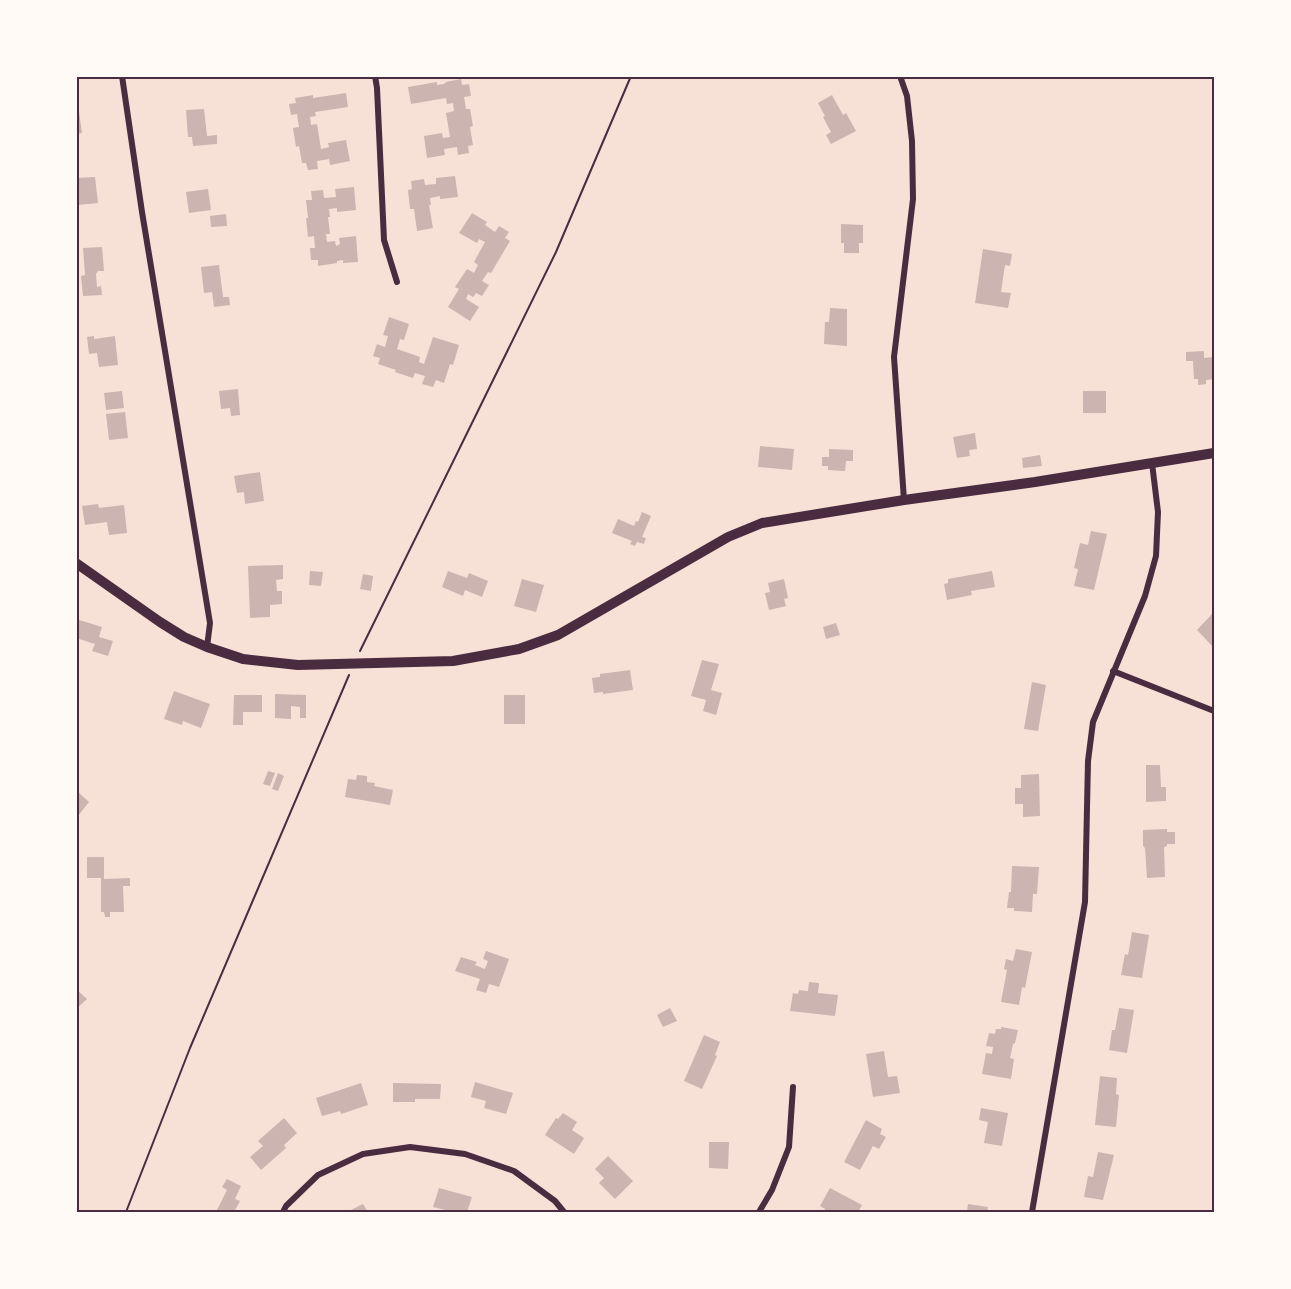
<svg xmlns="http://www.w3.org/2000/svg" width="1291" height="1289" font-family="'DM Sans',sans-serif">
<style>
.building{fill:#ccb4b1}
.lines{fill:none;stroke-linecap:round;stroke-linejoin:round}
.path{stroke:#4a2c40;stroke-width:2}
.minor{stroke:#4a2c40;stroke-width:6}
.tertiary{stroke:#4a2c40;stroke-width:10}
.neatline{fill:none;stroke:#4a2c40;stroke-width:2}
</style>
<rect width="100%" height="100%" fill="#f7e1d7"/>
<g class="building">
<polygon points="461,79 462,85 469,84 471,96 464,97 466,109 470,109 473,126 470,127 473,145 468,146 469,153 458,155 457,147 444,149 445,155 427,158 424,136 442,133 443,138 450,137 446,113 454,111 453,103 447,104 446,98 411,104 408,87 437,82 437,85 444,84 446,82"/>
<polygon points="346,93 348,107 315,112 316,116 310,117 311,125 317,124 321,149 329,147 328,143 346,140 350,161 330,165 329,159 317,161 318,169 308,170 306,163 302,163 299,146 296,147 293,128 299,127 297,114 291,115 289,104 296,103 295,98 313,95 313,98"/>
<polygon points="832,95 843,115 846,113 856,131 831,144 826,135 831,132 823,117 825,116 818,103"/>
<polygon points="76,104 78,104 82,133 76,134"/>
<polygon points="204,109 207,136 217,135 217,144 193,146 192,137 188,137 186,110"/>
<polygon points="455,176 458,197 440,199 440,196 430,198 431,205 429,205 433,228 417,231 414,209 410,209 408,190 412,189 411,181 424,179 425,185 436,184 436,178"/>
<polygon points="95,177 98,203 78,205 76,178"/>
<polygon points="354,187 356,210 337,212 337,208 329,209 330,217 328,217 330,234 326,234 327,242 335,241 336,246 340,244 339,238 356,236 358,262 343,263 343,260 337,261 337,263 318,266 318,260 311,260 310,248 315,248 314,236 308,237 306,218 308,218 306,200 312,200 311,191 323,190 324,198 336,197 335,189"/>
<polygon points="208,189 211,210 189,213 186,192"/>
<polygon points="472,213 487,222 485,225 495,232 499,226 509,232 505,238 510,241 491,273 488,272 482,281 489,285 482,296 476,293 473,297 468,294 466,299 479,307 470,321 448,307 459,289 455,287 467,269 474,273 478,265 474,262 485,242 479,239 477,243 459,233"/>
<polygon points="226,214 227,226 211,227 210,216"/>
<polygon points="841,224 863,225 863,243 859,243 859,253 844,253 844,243 841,243"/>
<polygon points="102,247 104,271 98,271 96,274 97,287 101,286 102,295 83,296 81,276 85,275 83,248"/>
<polygon points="983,249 1012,254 1010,266 1005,265 1001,292 1011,293 1008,308 975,303"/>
<polygon points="219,265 223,297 229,297 230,305 214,307 212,292 204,293 201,267"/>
<polygon points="830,308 847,309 847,346 824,344 825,322 829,322"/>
<polygon points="389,317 409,324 404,340 400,339 397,349 420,357 419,362 424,364 433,337 459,345 453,365 450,364 444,383 436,380 433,387 422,384 425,376 415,373 413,378 395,372 396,370 378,364 380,358 373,356 377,344 385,347 388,336 383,335"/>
<polygon points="94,336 94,339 115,336 118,365 99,367 97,353 89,354 87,337"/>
<polygon points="1204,351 1204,358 1214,357 1214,379 1206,380 1206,384 1198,385 1198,379 1194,379 1193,361 1186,361 1186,352"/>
<polygon points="238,389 240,415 231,416 230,408 221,409 219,391"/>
<polygon points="122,391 124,408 106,410 104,393"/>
<rect x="1083" y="391" width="23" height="22"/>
<polygon points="125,412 128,438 109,440 106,414"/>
<polygon points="975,433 977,449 969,450 970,456 957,458 953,437"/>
<polygon points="760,446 794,449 792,470 758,467"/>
<polygon points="829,449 853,450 853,461 846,461 845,471 828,470 828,466 822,466 822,457 829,457"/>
<polygon points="1040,455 1042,466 1023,468 1022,458"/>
<polygon points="260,472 264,501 245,504 244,492 237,493 234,476"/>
<polygon points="98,504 99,508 124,505 127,533 109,535 107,522 85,525 82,506"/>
<polygon points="642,512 651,516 642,537 646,538 644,544 637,542 635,546 630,544 632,541 612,533 618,519 634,526 636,521 638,522"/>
<polygon points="1091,531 1107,534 1094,590 1074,586 1078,569 1074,568 1080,543 1088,545"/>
<polygon points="283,565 283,579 276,580 277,591 282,591 282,604 270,605 270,617 250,618 248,566"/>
<polygon points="310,571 323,572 321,586 309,585"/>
<polygon points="448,571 467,578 469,573 488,581 482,597 465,590 463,596 442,587"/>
<polygon points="992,571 995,587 971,591 972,595 947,600 944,584 948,583 948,579"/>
<polygon points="363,574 373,576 371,591 360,589"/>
<polygon points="522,579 544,585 536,612 514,606"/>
<polygon points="784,579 788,598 784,599 786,606 769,610 765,593 770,592 768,583"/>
<polygon points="1212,614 1214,616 1214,648 1197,630"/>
<polygon points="76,619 102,627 99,637 113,641 108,656 92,651 95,644 76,638"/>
<polygon points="836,623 840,635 826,639 823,627"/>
<polygon points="702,660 719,664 711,690 722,693 716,715 703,711 706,700 691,696"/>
<polygon points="630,670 633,690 603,694 603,692 594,693 592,678 600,677 600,674"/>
<polygon points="1032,682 1046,685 1038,731 1024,729"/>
<polygon points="174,691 210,704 201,728 183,721 182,725 164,719"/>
<polygon points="275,694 306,695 306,718 300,718 300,707 291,706 291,719 275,718"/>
<polygon points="234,695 262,695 262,712 243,712 243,725 233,725"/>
<rect x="504" y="695" width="21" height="29"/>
<polygon points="1146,765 1160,765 1161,787 1166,787 1166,801 1146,802"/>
<polygon points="268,771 275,773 270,786 263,784"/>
<polygon points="278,773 284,776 278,791 272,789"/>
<polygon points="1039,774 1040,816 1023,817 1023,804 1015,804 1015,788 1021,788 1021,775"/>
<polygon points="357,775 367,776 367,782 375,783 374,786 393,790 390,805 345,797 348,779 356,780"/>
<polygon points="76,790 89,802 78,816 76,815"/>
<polygon points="1167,829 1167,832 1175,832 1175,844 1167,844 1167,846 1164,847 1165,877 1147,878 1145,848 1143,846 1143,830"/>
<polygon points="87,857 104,857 104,879 130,878 130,886 123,886 124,912 110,912 110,917 105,917 104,912 101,912 101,878 87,878"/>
<polygon points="1012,866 1039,867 1037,894 1033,894 1032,912 1014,911 1014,908 1007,908 1009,892 1011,892"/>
<polygon points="1132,932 1149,935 1142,978 1121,975 1125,954 1128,955"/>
<polygon points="1016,949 1032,952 1025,988 1022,987 1019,1005 1001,1002 1007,970 1004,969 1006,959 1013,961"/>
<polygon points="486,951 509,959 499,987 489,984 486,993 476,990 480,979 455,971 461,957 477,962 475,965 485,969 488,961 483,959"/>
<polygon points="809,982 819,983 818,993 838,995 835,1016 790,1011 793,993 798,994 799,990 808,991"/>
<polygon points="76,989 87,999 76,1009"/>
<polygon points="670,1008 677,1021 663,1027 657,1015"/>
<polygon points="1119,1008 1134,1010 1127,1053 1109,1050 1112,1030 1115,1030"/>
<polygon points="1001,1027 1018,1030 1015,1043 1013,1044 1010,1058 1014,1059 1011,1079 982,1074 986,1053 992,1054 993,1047 986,1046 989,1033 995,1034 996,1029 1001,1029"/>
<polygon points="704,1035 720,1042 715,1055 717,1056 702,1089 684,1081"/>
<polygon points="884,1051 888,1077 897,1076 900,1093 873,1097 866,1054"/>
<polygon points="1100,1076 1117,1078 1116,1094 1119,1095 1116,1127 1095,1125"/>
<polygon points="475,1082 513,1093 506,1114 484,1108 486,1101 471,1097"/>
<polygon points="361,1083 368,1105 341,1114 340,1111 322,1116 316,1098"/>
<polygon points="393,1083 441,1084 440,1099 415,1099 415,1102 393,1102"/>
<polygon points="981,1108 1008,1113 1002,1146 984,1143 988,1122 979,1120"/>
<polygon points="563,1113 577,1122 572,1130 584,1138 574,1154 545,1135 556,1118 558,1119"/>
<polygon points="284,1118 297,1133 284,1145 286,1148 261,1170 250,1157 263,1146 258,1141"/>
<polygon points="866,1120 882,1129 880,1134 886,1137 879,1149 873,1146 860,1170 844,1162"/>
<polygon points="709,1142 729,1142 728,1169 709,1168"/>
<polygon points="1098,1152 1114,1155 1103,1200 1084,1197 1088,1176 1093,1177"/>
<polygon points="608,1156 633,1181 615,1199 599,1183 604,1178 595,1169"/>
<polygon points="227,1179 241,1186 235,1199 240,1201 234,1212 216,1212 227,1190 222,1187"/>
<polygon points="439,1188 472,1197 467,1212 453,1212 433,1207"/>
<polygon points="830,1188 862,1205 858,1212 824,1212 825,1209 820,1206"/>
<polygon points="363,1204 368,1212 347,1212"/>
<polygon points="968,1204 988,1207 987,1212 967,1212"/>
</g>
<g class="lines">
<g class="path">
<polyline points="360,651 556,252 631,76"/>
<polyline points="126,1212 190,1048 349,675"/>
</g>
<g class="minor">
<polyline points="122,76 142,212 210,623 207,647"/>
<polyline points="375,76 377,88 384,240 397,282"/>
<polyline points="900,76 907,96 912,141 913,199 894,357 904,500"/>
<polyline points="1113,671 1214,711"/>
<polyline points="283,1212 286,1206 318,1175 363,1154 410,1147 465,1154 514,1171 555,1201 564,1212"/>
<polyline points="759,1212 772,1190 789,1147 793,1087"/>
<polyline points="1032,1212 1085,902 1088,761 1093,722 1145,596 1156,556 1158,512 1152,463"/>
</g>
<polyline class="tertiary" points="76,563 160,622 184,637 207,647 243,659 298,665 453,661 519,649 558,635 728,537 762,523 904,500 1035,482 1214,453"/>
</g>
<rect width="1291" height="1289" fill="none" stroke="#fffaf5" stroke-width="156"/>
<rect x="78" y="78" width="1135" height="1133" class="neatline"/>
</svg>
